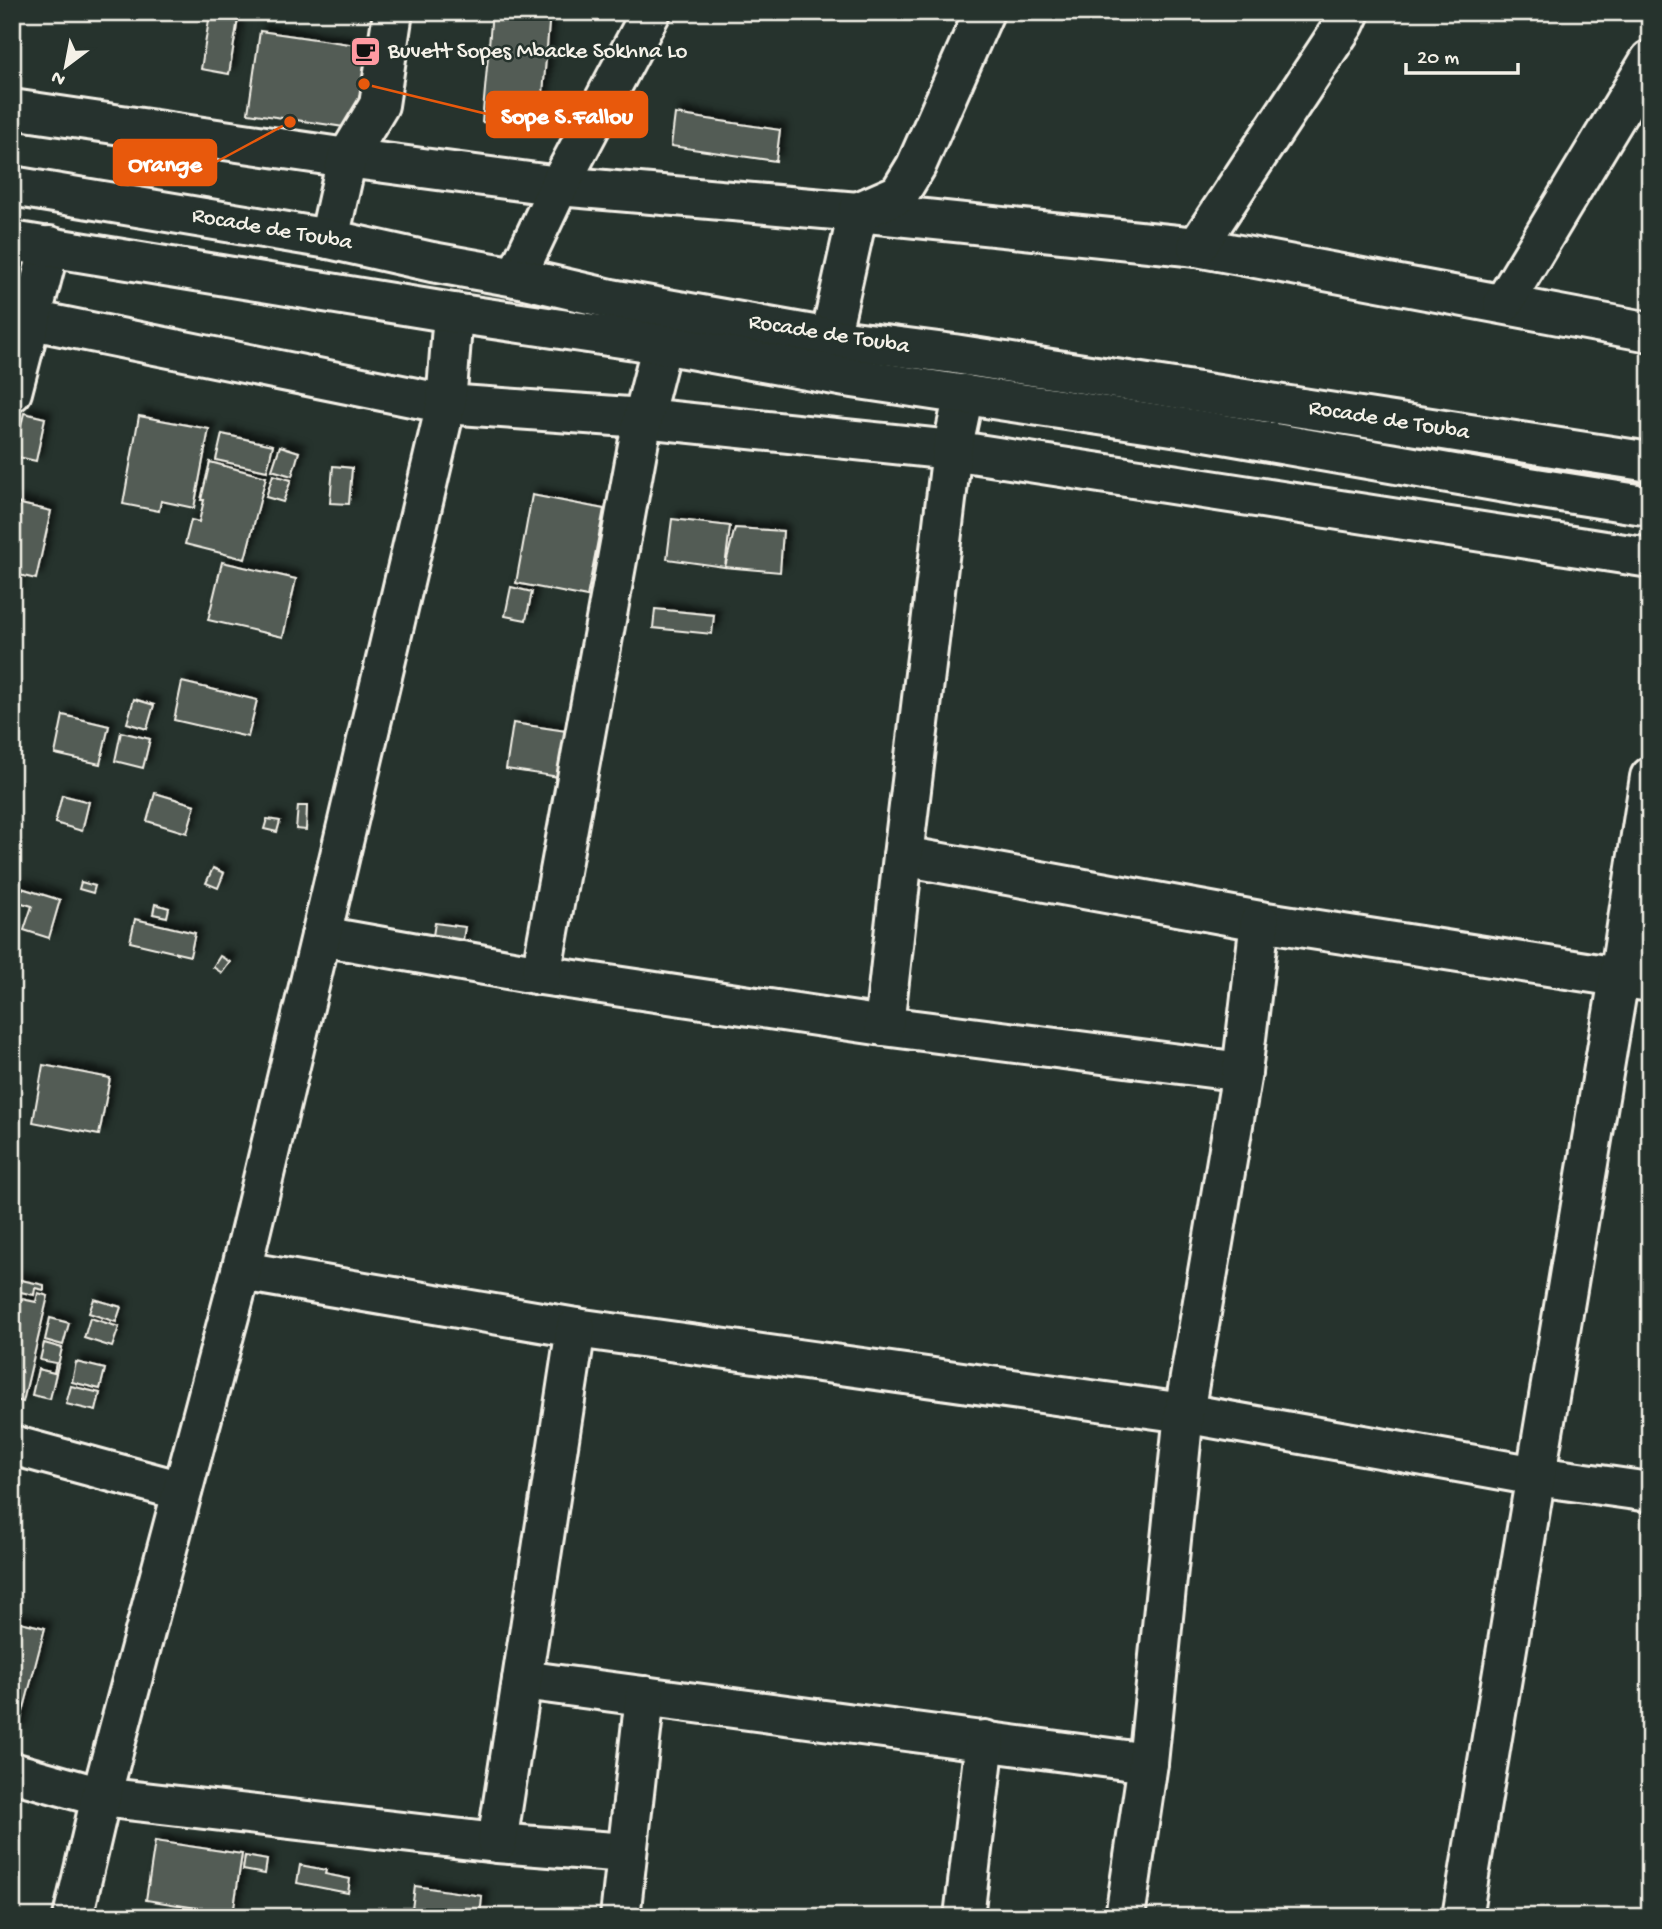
<svg xmlns="http://www.w3.org/2000/svg" width="1662" height="1929" font-family="'Gochi Hand',sans-serif">
<style>
.building{fill:#525c55;stroke:#f4f1e8;stroke-width:2;filter:url(#shadow)}
.lines{fill:none;stroke-linecap:round;stroke-linejoin:round}
.street-casing{stroke:#f4f1e8;stroke-width:44}
.secondary-casing{stroke:#f4f1e8;stroke-width:44}
.primary-casing{stroke:#f4f1e8;stroke-width:44}
.street{stroke:#26332d;stroke-width:38}
.secondary{stroke:#26332d;stroke-width:38}
.primary{stroke:#26332d;stroke-width:38}
.labels{text-anchor:middle;dominant-baseline:central;stroke-width:5;stroke-linejoin:round;paint-order:stroke}
.poi-label{font-size:23px;fill:#f4f1e8;stroke:#26332d;text-anchor:start}
.street-label{font-size:23px;fill:#f4f1e8;stroke:#26332d}
.leader{fill:none;stroke:#e8590c;stroke-width:2.5}
.callout-dot{fill:#e8590c;stroke:#26332d;stroke-width:2.5}
.callout{fill:#e8590c;stroke:#e8590c;stroke-width:2.5}
.callout-label{font-size:24px;text-anchor:middle;font-weight:bold;fill:#fff}
</style>
<defs>
<filter id="shadow"><feDropShadow dx="6" dy="-6" stdDeviation="3.5" flood-color="#0009"/></filter>
</defs>
<rect width="100%" height="100%" fill="#26332d"/>
<filter id="ink" filterUnits="userSpaceOnUse"><feTurbulence type="fractalNoise" baseFrequency=".0143" numOctaves="2"/><feDisplacementMap in="SourceGraphic" scale="14" xChannelSelector="R" yChannelSelector="G"/><feConvolveMatrix kernelMatrix="1 2 1 2 8 2 1 2 1" color-interpolation-filters="sRGB"/></filter>
<g filter="url(#ink)">
<g class="building">
<polygon points="492,12 550,12 540,128 482,122"/>
<polygon points="210,14 238,19 229,74 201,69"/>
<polygon points="260,31 370,47 358,129 248,113"/>
<polygon points="675,114 780,130 776,161 671,146"/>
<polygon points="24,413 45,418 36,461 14,456"/>
<polygon points="139,416 209,429 194,508 161,501 159,511 123,504"/>
<polygon points="222,434 273,445 267,471 216,460"/>
<polygon points="280,446 299,452 292,476 272,470"/>
<polygon points="210,462 266,477 245,559 185,544 191,520 199,522 204,500 201,500"/>
<polygon points="333,466 352,468 349,504 330,503"/>
<polygon points="273,475 291,480 283,502 266,497"/>
<polygon points="532,495 604,509 587,597 516,583"/>
<polygon points="12,502 51,511 36,579 19,575 14,596 12,596"/>
<polygon points="672,519 730,526 725,567 667,559"/>
<polygon points="735,528 783,531 780,572 725,567"/>
<polygon points="222,562 296,579 283,637 208,620"/>
<polygon points="511,587 532,592 526,620 505,616"/>
<polygon points="655,609 714,615 712,634 653,628"/>
<polygon points="182,682 257,700 248,737 174,720"/>
<polygon points="134,699 154,705 147,729 127,723"/>
<polygon points="63,715 109,726 100,764 55,754"/>
<polygon points="513,723 573,732 566,778 506,769"/>
<polygon points="121,732 150,739 143,768 115,761"/>
<polygon points="155,793 195,805 187,833 147,821"/>
<polygon points="62,795 89,802 82,831 55,823"/>
<polygon points="298,806 307,806 306,830 296,829"/>
<polygon points="267,819 280,821 277,832 264,829"/>
<polygon points="213,868 224,873 218,888 206,883"/>
<polygon points="81,882 95,886 93,893 79,889"/>
<polygon points="15,886 60,900 49,938 24,930 32,906 12,900"/>
<polygon points="155,904 169,908 167,917 153,914"/>
<polygon points="135,919 195,933 190,956 130,942"/>
<polygon points="435,923 465,927 461,952 431,948"/>
<polygon points="220,956 230,962 222,973 213,967"/>
<polygon points="43,1065 110,1078 99,1135 33,1122"/>
<polygon points="12,1278 44,1285 44,1290 35,1288 34,1295 12,1290"/>
<polygon points="38,1293 48,1296 23,1402 12,1399 12,1297 36,1302"/>
<polygon points="94,1299 121,1307 116,1322 89,1313"/>
<polygon points="50,1318 69,1323 63,1345 45,1340"/>
<polygon points="90,1318 119,1327 112,1347 84,1338"/>
<polygon points="44,1343 62,1348 50,1399 32,1395 38,1369 54,1373 56,1363 40,1360"/>
<polygon points="76,1362 105,1369 100,1389 72,1382"/>
<polygon points="71,1386 100,1393 96,1411 66,1404"/>
<polygon points="12,1620 45,1628 18,1731 12,1729"/>
<polygon points="155,1841 242,1854 233,1914 216,1911 215,1917 196,1917 197,1908 146,1900"/>
<polygon points="245,1856 267,1860 265,1874 243,1870"/>
<polygon points="300,1865 326,1870 325,1874 350,1879 348,1893 297,1883"/>
<polygon points="415,1886 482,1896 480,1917 411,1917"/>
</g>
<g class="lines">
<defs>
<g id="street">
<polyline points="12,109 347,158 559,186 858,212 1197,247 1650,332"/>
<polyline points="1197,247 1345,23 1350,12"/>
<polyline points="516,277 559,186 651,12"/>
<polyline points="1503,304 1650,60"/>
<polyline points="12,316 446,404 643,418 952,450 1650,558"/>
<polyline points="830,338 858,212 899,194 916,166 984,12"/>
<polyline points="12,392 50,246"/>
<polyline points="903,856 1260,921 1650,982"/>
<polyline points="321,936 541,975 884,1026 1242,1072"/>
<polyline points="541,975 643,418 662,344"/>
<polyline points="884,1026 903,856 952,450 964,394"/>
<polyline points="241,1271 576,1328 1184,1413 1536,1476 1650,1492"/>
<polyline points="12,1445 182,1491"/>
<polyline points="522,1680 1148,1763"/>
<polyline points="12,1772 101,1797 497,1843 627,1853"/>
<polyline points="497,1843 576,1328"/>
<polyline points="73,1917 101,1797 241,1271 321,936 446,404 453,313"/>
<polyline points="620,1917 645,1696"/>
<polyline points="964,1917 985,1740"/>
<polyline points="1125,1917 1148,1763 1184,1413 1242,1072 1260,921"/>
<polyline points="1462,1917 1619,978 1650,777"/>
</g>
<polyline id="secondary" points="329,239 347,158 379,105 393,12"/>
<g id="primary">
<polyline points="12,186 329,239 432,262 516,277 611,299 830,338 954,354 1650,462"/>
<polyline points="12,241 453,313 662,344 846,377 1206,431 1529,487 1650,506"/>
</g>
</defs>
<use href="#street" class="street-casing"/>
<use href="#secondary" class="secondary-casing"/>
<use href="#primary" class="primary-casing"/>
<use href="#street" class="street"/>
<use href="#secondary" class="secondary"/>
<use href="#primary" class="primary"/>
</g>
</g>
<defs>
<symbol id="cafe-square" viewBox="-11 -11 22 22"><rect x="-9" y="-9" width="18" height="18" rx="4" fill="#ff9aa2" stroke="#26332d"/><path d="M-5.5-4.5H6V0H3Q3 3.5 0 3.5H-2.5Q-5.5 3.5-5.5 0ZM3-3.2v2h1.7v-2ZM-6 4.5H4V6H-6Z" fill="#111"/></symbol>
</defs>
<g fill-rule="evenodd">
<use href="#cafe-square" x="348" y="34" width="35" height="35"/>
</g>
<g class="labels">
<g class="poi-label">
<text x="388" y="52">Buvett Sopes Mbacke Sokhna Lo</text>
</g>
<g class="street-label">
<text transform="translate(272 230) rotate(10)">Rocade de Touba</text>
<text transform="translate(829 335) rotate(9)">Rocade de Touba</text>
<text transform="translate(1389 421) rotate(9)">Rocade de Touba</text>
</g>
</g>
<path class="leader" d="M364 84L487 114M290 122L216 162"/>
<g class="callout-dot">
<circle cx="364" cy="84" r="7"/>
<circle cx="290" cy="122" r="7"/>
</g>
<g class="callout">
<rect x="487" y="92" width="160" height="45" rx="7"/>
<rect x="114" y="140" width="102" height="45" rx="7"/>
</g>
<g class="callout-label">
<text x="567" y="123">Sope S.Fallou</text>
<text x="165" y="171">Orange</text>
</g>
<rect width="1662" height="1929" fill="none" stroke="#26332d" stroke-width="42"/>
<rect x="21" y="21" width="1620" height="1887" fill="none" stroke="#f4f1e8" stroke-width="2.5" filter="url(#ink)"/>
<g transform="translate(66 66) rotate(212)" stroke="#26332d" stroke-width="5" paint-order="stroke">
<path d="M0-5L12 26L0 18L-12 26Z" fill="#f4f1e8"/>
<text y="-10" font-size="19" font-weight="bold" text-anchor="middle" fill="#f4f1e8">N</text>
</g>
<path d="M1406 63v10h112v-10" fill="none" stroke="#f4f1e8" stroke-width="3.5"/>
<text x="1417" y="63" font-size="21" fill="#f4f1e8" stroke="#26332d" stroke-width="5" paint-order="stroke">20 m</text>
</svg>
